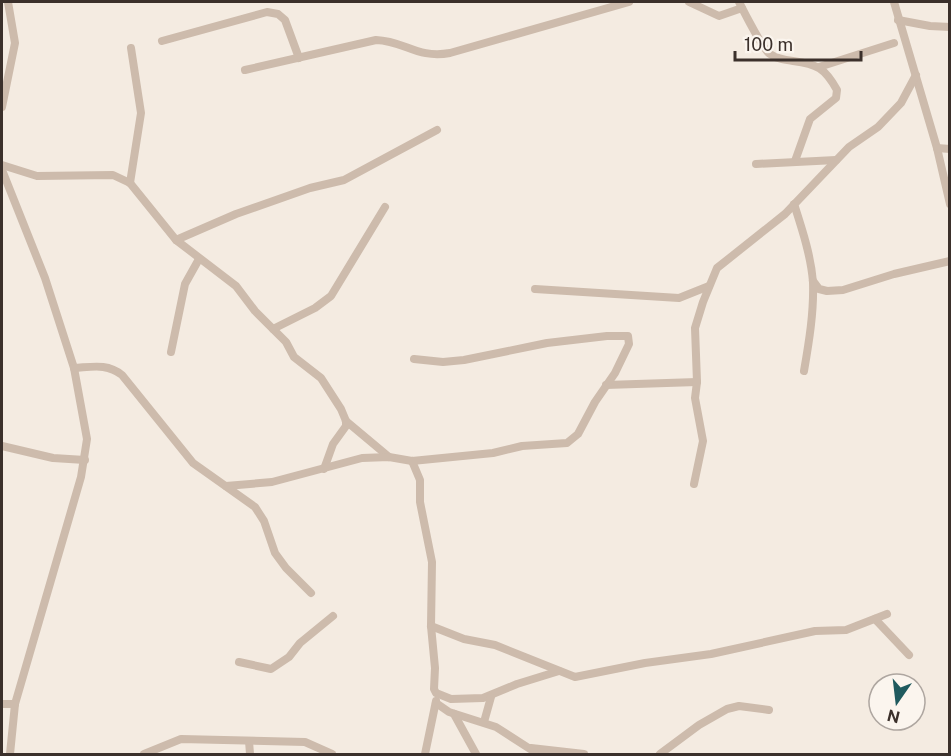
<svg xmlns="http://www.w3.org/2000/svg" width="951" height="756" font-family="'Public Sans',sans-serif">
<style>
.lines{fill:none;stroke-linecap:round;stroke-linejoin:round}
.street{stroke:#cdbbac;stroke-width:8}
</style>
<rect width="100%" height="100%" fill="#f4ebe1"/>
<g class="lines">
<g class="street">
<polyline points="689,2 719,16 742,8"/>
<path d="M 739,2 C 743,10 764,51 770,54 C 777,59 785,60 793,61 C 817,64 825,68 837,90 L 836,98 L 810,119 L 795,161"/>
<polyline points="894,2 937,148 950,204"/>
<polyline points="898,20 930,26 950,27"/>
<polyline points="162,41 267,12 278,14 285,20 299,58"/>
<polyline points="819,67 894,43"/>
<path d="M 245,70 L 376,40 C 405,41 417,59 450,53 L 629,2"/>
<polyline points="2,107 15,43 8,2"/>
<polyline points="937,148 950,149"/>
<polyline points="756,164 836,160"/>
<polyline points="2,165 37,176 113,175 130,183 176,240 236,286 255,311 286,342 294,357 321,378 341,409 346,421 346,426 333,444 324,469"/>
<polyline points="2,170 45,278 74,368 87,439 81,477 15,704 10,754"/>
<polyline points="130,183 141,113 131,48"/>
<path d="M 794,204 C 802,229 811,256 813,282 C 814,312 809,342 804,371"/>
<polyline points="176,240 236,214 310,188 344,180 437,130"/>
<polyline points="813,281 819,289 827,291 843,290 894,274 950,261"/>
<polyline points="535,289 679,298 709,286"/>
<polyline points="273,329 315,308 331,296 385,207"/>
<polyline points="171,352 185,284 199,259"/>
<path d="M 74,368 C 92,367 107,363 122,375 L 193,463 L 255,507 L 264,521 L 275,553 L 286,568 L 311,593"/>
<polyline points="606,385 697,382"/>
<polyline points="346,421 389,457"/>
<polyline points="2,446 53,458 85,460"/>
<polyline points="412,461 420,480 420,502 432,562 431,626 435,668 434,689 436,693 451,699 483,698 517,684 559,671"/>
<polyline points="694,484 703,441 695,398 697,382 695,328 703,302 717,268 785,214 849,147 878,127 901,103 916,75"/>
<polyline points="226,486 272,482 362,458 389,457 412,461 493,453 522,446 567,443 578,434 595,402 615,373 629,344 628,336 607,336 547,343 464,360 443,362 414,359"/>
<polyline points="875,619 909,655"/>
<polyline points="431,626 464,639 495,645 575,677 645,663 711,654 815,631 846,630 887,614"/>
<polyline points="239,662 271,669 289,657 300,643 333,616"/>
<polyline points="436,703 449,712 496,727 538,754"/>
<polyline points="2,704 15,704"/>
<polyline points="454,714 476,754"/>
<polyline points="484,722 491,697"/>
<polyline points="249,741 250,754"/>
<polyline points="531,748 584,754"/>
<polyline points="144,754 181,739 305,742 332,754"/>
<polyline points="425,754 436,701"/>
<polyline points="660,754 699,725 727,709 739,706 769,710"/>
</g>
</g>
<rect width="951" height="756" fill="none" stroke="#3b302b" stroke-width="6"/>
<g transform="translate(897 702) rotate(194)"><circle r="28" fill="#fbf5ee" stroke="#aea6a0" stroke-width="1.5"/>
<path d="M0-4.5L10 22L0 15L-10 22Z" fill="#1f5a5e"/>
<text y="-9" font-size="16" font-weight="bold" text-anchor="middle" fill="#3b302b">N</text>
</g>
<path d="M735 51v9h126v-9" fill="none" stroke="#3b302b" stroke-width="3"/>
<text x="744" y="51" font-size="18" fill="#3b302b" stroke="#fbf5ee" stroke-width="4.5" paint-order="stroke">100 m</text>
</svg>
